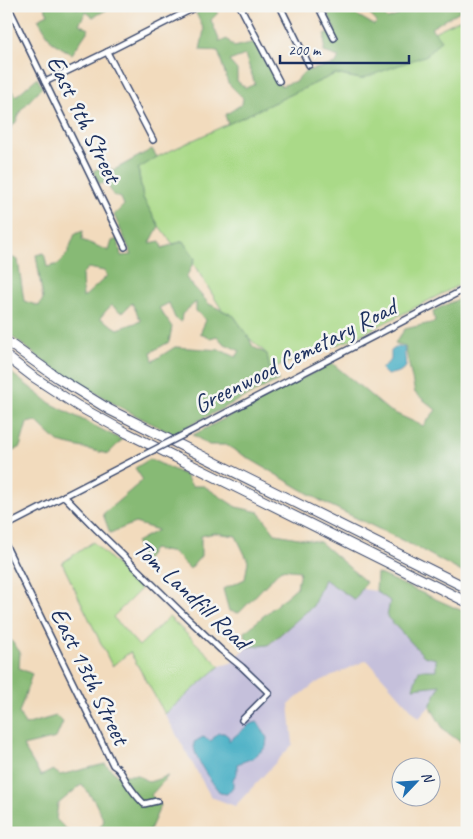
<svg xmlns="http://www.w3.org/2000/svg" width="473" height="839" font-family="Caveat,sans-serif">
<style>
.industrial{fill:#c5c0db}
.green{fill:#aada88;stroke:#628473}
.forest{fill:#87ba74;stroke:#517469;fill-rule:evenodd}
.water{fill:#46afc5;stroke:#306f92}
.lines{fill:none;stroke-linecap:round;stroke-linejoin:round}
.street-casing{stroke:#3b496c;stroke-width:8}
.highway-casing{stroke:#3b496c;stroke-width:11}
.street{stroke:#fff;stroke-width:5}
.highway{stroke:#fff;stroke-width:9}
.street-bridge-casing{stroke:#3b496c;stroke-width:8;stroke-linecap:butt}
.street-bridge{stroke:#fff;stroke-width:5}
.labels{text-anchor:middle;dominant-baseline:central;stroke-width:5;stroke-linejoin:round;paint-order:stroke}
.street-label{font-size:25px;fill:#1b2f5e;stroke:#f6f6f2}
</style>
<rect width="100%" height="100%" fill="#f6f6f2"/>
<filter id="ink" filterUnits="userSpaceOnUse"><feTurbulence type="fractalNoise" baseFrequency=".02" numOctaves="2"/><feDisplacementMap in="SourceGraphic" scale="10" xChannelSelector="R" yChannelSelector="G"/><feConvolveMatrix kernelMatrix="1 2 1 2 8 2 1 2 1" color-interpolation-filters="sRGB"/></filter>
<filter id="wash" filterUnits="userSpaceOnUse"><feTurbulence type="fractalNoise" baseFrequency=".0096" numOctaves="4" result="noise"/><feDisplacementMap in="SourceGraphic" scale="20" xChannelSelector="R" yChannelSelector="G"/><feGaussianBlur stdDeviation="1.12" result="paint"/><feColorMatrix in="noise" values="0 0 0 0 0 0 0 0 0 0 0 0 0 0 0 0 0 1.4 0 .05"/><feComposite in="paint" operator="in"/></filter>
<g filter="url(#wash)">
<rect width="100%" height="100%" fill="#f2dbbd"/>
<polygon class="industrial" points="324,579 355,600 362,589 376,591 390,601 387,617 424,656 436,659 436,670 419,670 414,688 440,685 430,706 419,718 367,660 314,684 289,704 293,744 235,806 211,797 165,714 220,666 231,663 247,647 269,645 313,606"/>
<g class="green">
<polygon points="467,16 467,281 353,339 269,369 267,354 249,338 234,316 222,310 193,263 195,259 184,241 173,244 159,226 143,198 138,168 157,157 335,74 361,79 441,41 434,32"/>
<polygon points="93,542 141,589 113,617 139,646 169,617 220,666 165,714 130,652 112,666 62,563"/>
</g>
<g class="forest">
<polygon points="44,6 75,6 77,9 79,6 114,6 93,17 86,12 79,24 89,29 72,54 52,42 38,19 48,14"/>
<path d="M 208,6 L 212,6 L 218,13 L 211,20 L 220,42 L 227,39 L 234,47 L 255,42 L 273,76 L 281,86 L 296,81 L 305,71 L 336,64 L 339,57 L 324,52 L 325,34 L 335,30 L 327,11 L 343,7 L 374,25 L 377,22 L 361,6 L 375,6 L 388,19 L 399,15 L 394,6 L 407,6 L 409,13 L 419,6 L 460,6 L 460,11 L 431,28 L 441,40 L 427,55 L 361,79 L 335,74 L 228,124 L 225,115 L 242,104 L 243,98 L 228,83 L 218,51 L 200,50 L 204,30 L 196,13 ZM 245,55 L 255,84 L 246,88 L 237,81 L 237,70 L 229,61 Z"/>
<polygon points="37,78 42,87 21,110 16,122 6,133 6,86 10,86 16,96"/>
<path d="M 152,149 L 157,157 L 138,169 L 143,198 L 159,226 L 150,243 L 160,241 L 162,248 L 184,241 L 195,259 L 186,278 L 209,304 L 234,316 L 249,338 L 253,347 L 267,354 L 271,376 L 279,380 L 172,434 L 118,406 L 50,366 L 6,332 L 6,255 L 18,260 L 24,301 L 39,306 L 43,299 L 36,255 L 44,253 L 47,267 L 59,264 L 67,254 L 75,234 L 83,231 L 82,240 L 109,251 L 112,241 L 118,239 L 121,256 L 132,255 L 114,215 L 124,205 L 121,198 L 113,195 L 107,183 L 99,184 L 93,171 L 104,166 L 114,170 ZM 88,268 L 104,271 L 107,276 L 83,298 L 82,274 ZM 196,302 L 196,311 L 206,320 L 200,334 L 210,338 L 217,336 L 223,343 L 240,351 L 236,357 L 220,350 L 175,347 L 153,361 L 151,352 L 169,342 L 172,327 L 159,308 L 169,303 L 175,318 L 181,322 L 182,314 ZM 132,303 L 141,321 L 118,329 L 100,318 L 111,305 L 122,313 Z"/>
<polygon points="467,295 467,575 420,549 321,501 226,445 209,445 193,435 332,363 388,410 423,426 436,410 415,393 405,346 395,343 405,329 435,322 433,311"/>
<polygon points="6,369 50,403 122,440 108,454 58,442 36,421 27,423 20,447 6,455"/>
<polygon points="150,459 185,475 192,486 204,486 236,507 259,512 276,534 320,542 366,582 355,600 324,579 313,606 268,645 247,647 245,632 297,587 300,571 281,569 239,613 229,611 223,589 245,579 248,561 236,536 215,533 201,536 201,556 190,569 174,553 153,549 143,564 136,542 158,530 135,523 110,533 103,514 143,480 135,468"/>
<polygon points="377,573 467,613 467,747 444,730 430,706 440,685 413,688 419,670 436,670 436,659 424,656 387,617 390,601 376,591"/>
<polygon points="6,634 20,652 19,668 32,674 19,713 25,725 56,716 63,722 56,738 23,746 41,776 53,770 60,775 105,764 117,775 137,775 149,782 168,776 151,795 161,805 149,832 166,832 167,833 96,833 104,821 95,802 82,784 58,804 56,819 70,833 6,833"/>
</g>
<g class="water">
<polygon points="398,346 404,347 406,367 399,372 387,375 381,369 391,360 391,351"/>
<path d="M 258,722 L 267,738 L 266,747 L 253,758 L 237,764 L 237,773 L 233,779 L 233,787 L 227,794 L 220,793 C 210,779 193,759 194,742 L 203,737 L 211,741 L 218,733 L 224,733 L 229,737 L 229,741 L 250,724 Z"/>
</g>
</g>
<g filter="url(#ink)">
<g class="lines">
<defs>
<g id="street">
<polyline points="8,6 125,247"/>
<polyline points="240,6 279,81"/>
<polyline points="280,6 309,65"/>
<polyline points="318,6 334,38"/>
<polyline points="107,52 153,140"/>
<polyline points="45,82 107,52 198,6"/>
<polyline points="185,434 467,288"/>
<polyline points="64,496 97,530 181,612 221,650 242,667 269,693 242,720"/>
<polyline points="6,526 140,457"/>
<path d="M 6,546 L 113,765 C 120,769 122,774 126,781 C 131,789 137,797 144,804 L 157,801"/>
</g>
<g id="highway">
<polyline points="6,341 58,378 110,410 467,588"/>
<polyline points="6,356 32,376 78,406 127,433 467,602"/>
</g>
</defs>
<use href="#street" class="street-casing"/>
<use href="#highway" class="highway-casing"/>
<use href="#street" class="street"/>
<use href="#highway" class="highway"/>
<defs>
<polyline id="street-bridge" points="140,457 185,434"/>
</defs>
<use href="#street-bridge" class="street-bridge-casing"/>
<use href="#street-bridge" class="street-bridge"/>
</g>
</g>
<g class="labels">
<g class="street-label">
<text transform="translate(84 119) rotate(64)">East 9th Street</text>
<text transform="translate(295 356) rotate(-27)">Greenwood Cemetary Road</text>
<text transform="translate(192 595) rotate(43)">Tom Landfill Road</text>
<text transform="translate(90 676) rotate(64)">East 13th Street</text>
</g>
</g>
<rect width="473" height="839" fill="none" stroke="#f6f6f2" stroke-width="25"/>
<g transform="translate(416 782) rotate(65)"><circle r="24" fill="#f6f6f2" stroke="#9ea6b7"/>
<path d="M0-4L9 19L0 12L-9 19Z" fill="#1f6fb2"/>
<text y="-8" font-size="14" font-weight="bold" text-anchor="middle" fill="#1b2f5e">N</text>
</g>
<path d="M280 55v8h129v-8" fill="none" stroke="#1b2f5e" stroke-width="2.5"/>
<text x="288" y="55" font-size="15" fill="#1b2f5e" stroke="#f6f6f2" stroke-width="4" paint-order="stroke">200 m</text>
</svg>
